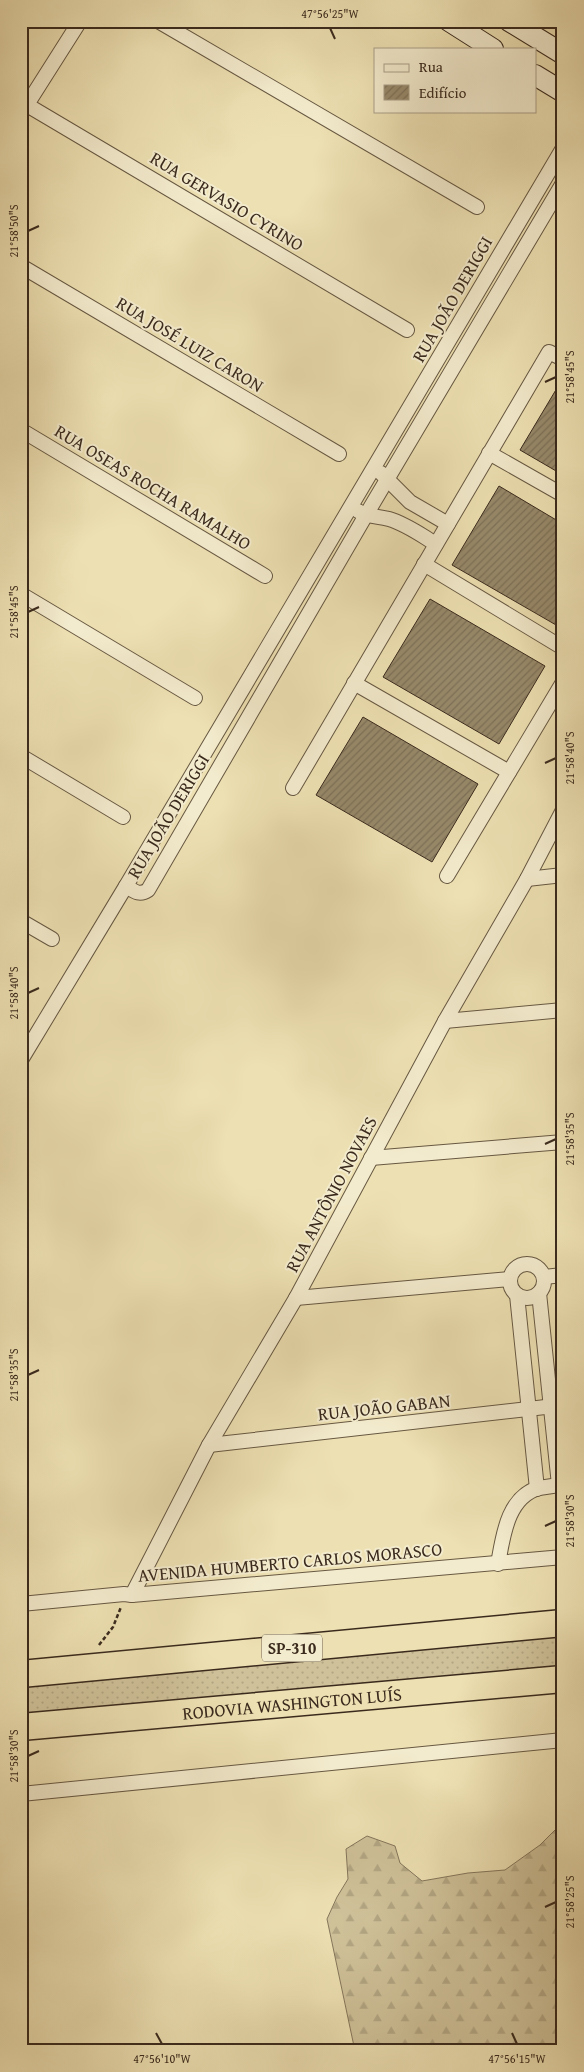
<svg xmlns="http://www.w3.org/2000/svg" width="584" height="2072" font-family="'Gentium Book Plus',serif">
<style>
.grass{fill:url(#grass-dots);stroke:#84765b}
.forest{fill:url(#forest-firs);stroke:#84765b}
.building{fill:url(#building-hatch);stroke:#3a2a1d}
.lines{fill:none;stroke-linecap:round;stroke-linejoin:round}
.street-casing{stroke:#675842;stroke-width:16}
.secondary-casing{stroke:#3a2a1d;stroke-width:22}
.highway-casing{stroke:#3a2a1d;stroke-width:29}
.path{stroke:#3a2a1d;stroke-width:2.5;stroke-dasharray:4 2.5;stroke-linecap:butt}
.street{stroke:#f3ebcd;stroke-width:14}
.secondary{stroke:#f3ebcd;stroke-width:20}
.highway{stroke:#ede0b2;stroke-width:26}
.ticks{fill:none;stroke:#3a2a1d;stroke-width:2}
.labels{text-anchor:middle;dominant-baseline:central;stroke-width:4;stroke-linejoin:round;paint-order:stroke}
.shield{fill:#f3ebcd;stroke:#726452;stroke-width:1}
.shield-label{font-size:16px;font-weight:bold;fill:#3a2a1d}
.street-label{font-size:18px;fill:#3a2a1d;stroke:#f3ebcd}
.neatline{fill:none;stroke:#3a2a1d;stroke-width:2}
.ticks-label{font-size:12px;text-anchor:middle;fill:#3a2a1d}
</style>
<defs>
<pattern id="grass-dots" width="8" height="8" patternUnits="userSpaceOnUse" patternTransform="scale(1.25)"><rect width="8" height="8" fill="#cfc199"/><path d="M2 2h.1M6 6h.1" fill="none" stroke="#b2a683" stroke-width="1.8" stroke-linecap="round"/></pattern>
<pattern id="forest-firs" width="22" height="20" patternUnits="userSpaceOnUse" patternTransform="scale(1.25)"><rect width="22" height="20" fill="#cfc199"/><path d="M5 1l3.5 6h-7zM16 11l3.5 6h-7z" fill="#b2a683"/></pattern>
<pattern id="building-hatch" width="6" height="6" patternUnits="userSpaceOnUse" patternTransform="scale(1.25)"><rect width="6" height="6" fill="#97896a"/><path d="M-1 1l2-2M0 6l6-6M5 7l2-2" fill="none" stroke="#7c7057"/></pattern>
</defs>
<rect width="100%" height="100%" fill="#ede0b2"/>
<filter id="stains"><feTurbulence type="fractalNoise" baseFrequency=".004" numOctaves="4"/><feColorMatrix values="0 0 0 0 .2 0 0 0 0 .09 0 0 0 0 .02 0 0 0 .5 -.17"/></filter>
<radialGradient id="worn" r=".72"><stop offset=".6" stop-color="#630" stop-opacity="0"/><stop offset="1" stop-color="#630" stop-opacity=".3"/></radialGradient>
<polygon class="grass" points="563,1635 563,1670 21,1720 21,1687"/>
<polygon class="forest" points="563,1822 563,2051 355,2051 327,1919 337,1897 348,1879 346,1849 367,1836 395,1846 400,1863 422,1881 468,1873 505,1870 540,1845"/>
<g class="building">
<polygon points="563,378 563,475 520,450"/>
<polygon points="499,486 563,524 563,629 452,565"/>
<polygon points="430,599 545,666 499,744 383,677"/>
<polygon points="363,717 478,784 432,862 316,795"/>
</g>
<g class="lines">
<defs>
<g id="street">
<polyline points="158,21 477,207"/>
<polyline points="27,105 407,330"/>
<polyline points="21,114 80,21"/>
<path d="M 563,148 L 126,886 C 134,891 139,896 148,890 L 366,515 L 563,183"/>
<polyline points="21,266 339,454"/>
<polyline points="21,430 265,576"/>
<polyline points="489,453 563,495"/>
<polyline points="381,473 410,502 448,524"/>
<path d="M 358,511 C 368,517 378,516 389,519 C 406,524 421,535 436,544"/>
<polyline points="424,564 563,648"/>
<polyline points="21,594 195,698"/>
<polyline points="354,683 509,772"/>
<polyline points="21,756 123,817"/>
<polyline points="293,788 549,352 563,359"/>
<polyline points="447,876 563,682"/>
<polyline points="527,879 563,875"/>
<polyline points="21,921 52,939"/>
<polyline points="445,1021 563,1010"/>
<polyline points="21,1060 126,886"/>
<polyline points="371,1158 563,1142"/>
<circle cx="527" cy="1281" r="17"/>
<polyline points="544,1277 563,1275"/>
<polyline points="539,1293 559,1485"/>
<polyline points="517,1295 537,1489"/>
<polyline points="296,1298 510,1279"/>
<polyline points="209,1445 563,1405"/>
<path d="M 498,1564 C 503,1537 507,1497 539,1488 C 546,1487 552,1486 559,1485 L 563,1488"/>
<polyline points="132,1595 209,1445 296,1298 445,1021 527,879 563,810"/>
<polyline points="21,1604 124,1594 132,1595 563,1557"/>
<polyline points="21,1794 563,1740"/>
</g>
<g id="secondary">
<polyline points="449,21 493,49"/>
<polyline points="509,21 563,54"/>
<polyline points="535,75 563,92"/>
</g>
<g id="highway">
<polyline points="21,1674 563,1623"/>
<path id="s1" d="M 21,1727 L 563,1679"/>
</g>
</defs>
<use href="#street" class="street-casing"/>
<use href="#secondary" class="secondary-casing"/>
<use href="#highway" class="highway-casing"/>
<polyline class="path" points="99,1645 113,1627 121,1607"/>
<use href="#street" class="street"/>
<use href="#secondary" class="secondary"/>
<use href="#highway" class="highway"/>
</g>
<path class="ticks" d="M 330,28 L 335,39M 28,231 L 39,226M 545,382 L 556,377M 28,612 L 39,607M 545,763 L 556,758M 28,993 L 39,988M 545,1144 L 556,1139M 28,1375 L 39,1370M 545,1526 L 556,1521M 28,1756 L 39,1751M 545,1907 L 556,1902M 156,2033 L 162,2044M 512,2033 L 517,2044"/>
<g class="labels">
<rect class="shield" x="262" y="1634.5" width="60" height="27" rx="4"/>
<g class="shield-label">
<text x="292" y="1648">SP-310</text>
</g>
<g class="street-label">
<text transform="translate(227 201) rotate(31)">RUA GERVASIO CYRINO</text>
<text transform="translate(452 299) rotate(-60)">RUA JOÃO DERIGGI</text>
<text transform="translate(190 344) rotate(31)">RUA JOSÉ LUIZ CARON</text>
<text transform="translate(153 487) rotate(31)">RUA OSEAS ROCHA RAMALHO</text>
<text transform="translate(168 816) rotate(-59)">RUA JOÃO DERIGGI</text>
<text transform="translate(331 1194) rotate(-62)">RUA ANTÔNIO NOVAES</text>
<text transform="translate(384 1407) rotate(-6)">RUA JOÃO GABAN</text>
<text transform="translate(290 1562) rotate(-5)">AVENIDA HUMBERTO CARLOS MORASCO</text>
<text stroke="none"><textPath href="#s1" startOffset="272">RODOVIA WASHINGTON LUÍS</textPath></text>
</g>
</g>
<rect width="584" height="2072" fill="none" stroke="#ede0b2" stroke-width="55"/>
<rect x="374" y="48" width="162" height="65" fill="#f3ebcd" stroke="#a99e87"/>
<rect x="384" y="64" width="25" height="8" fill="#f3ebcd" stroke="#a99e87"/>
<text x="419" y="72" font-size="15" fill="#3a2a1d">Rua</text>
<rect x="384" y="85" width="25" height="15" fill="url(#building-hatch)" stroke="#a99e87"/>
<text x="419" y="98" font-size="15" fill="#3a2a1d">Edifício</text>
<rect x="28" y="28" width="528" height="2016" class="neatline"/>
<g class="ticks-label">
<text x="330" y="18">47°56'25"W</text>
<text transform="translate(14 231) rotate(-90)" y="4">21°58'50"S</text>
<text transform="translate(570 377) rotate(-90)" y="4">21°58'45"S</text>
<text transform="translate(14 612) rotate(-90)" y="4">21°58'45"S</text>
<text transform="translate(570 758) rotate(-90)" y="4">21°58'40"S</text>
<text transform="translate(14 993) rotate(-90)" y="4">21°58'40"S</text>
<text transform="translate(570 1139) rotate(-90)" y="4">21°58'35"S</text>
<text transform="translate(14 1375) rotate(-90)" y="4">21°58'35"S</text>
<text transform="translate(570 1521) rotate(-90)" y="4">21°58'30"S</text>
<text transform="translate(14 1756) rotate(-90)" y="4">21°58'30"S</text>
<text transform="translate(570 1902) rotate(-90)" y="4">21°58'25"S</text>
<text x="162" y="2063">47°56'10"W</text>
<text x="517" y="2063">47°56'15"W</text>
</g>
<rect width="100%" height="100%" filter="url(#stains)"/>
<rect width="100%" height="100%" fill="url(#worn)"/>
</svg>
